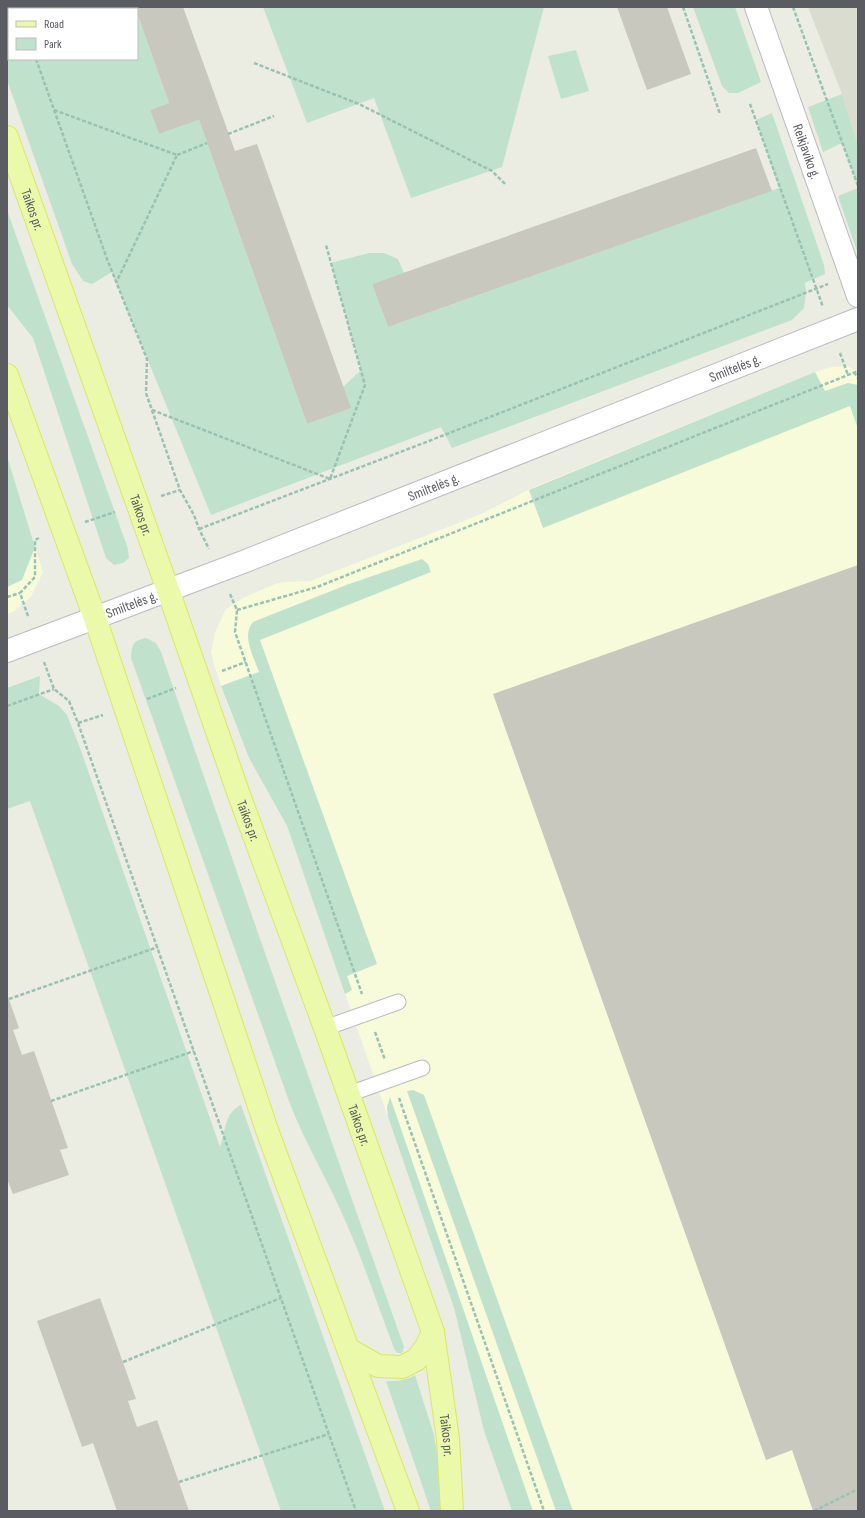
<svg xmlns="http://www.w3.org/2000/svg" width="865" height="1518" font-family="'Sofia Sans Condensed',sans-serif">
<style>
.commercial{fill:#f7fbd9}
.education{fill:#dbdcd0}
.green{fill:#c0e2cc}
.building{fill:#c8c8bf}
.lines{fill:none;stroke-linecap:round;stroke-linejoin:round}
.lane-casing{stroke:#babac0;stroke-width:17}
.street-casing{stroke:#babac0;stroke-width:24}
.secondary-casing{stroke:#bbbbc3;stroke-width:24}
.primary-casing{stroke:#dee661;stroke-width:24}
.path{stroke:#9ac2b3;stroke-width:2.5;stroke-dasharray:4 2;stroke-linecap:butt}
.lane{stroke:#fff;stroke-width:15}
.street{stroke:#fff;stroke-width:22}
.secondary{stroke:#fff;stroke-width:22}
.primary{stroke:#ebf9ab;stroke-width:22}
.labels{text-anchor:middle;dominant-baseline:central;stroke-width:3;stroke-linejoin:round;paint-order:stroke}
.street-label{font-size:14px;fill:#5b5b62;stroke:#fff}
</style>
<rect width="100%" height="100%" fill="#ebece2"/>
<g class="commercial">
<polygon points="848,366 858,372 858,1511 512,1511 484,1431 454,1308 287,826 249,758 227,703 214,665 211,652 215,632 226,609 243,598 275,584 283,582 310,581 481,514 534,487 815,372 832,367"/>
<polygon points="7,456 43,572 31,597 13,612 7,614"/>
</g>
<polygon class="education" points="808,7 858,7 858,145 842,94"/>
<g class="green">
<polygon points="7,7 135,7 136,9 9,9 9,59 137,59 137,13 169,103 150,110 159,134 199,120 307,424 350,408 343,387 361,370 331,263 369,253 384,253 398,259 404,273 372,284 388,327 779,188 756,120 772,113 824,265 825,274 805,283 806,292 804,308 792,320 452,448 441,427 211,515 112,272 92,284 83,281 72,264 7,80"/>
<polygon points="263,7 544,7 502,167 411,198 374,98 307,123"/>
<polygon points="693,7 735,7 761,82 738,93 729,93 722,86"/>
<polygon points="576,50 589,91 561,99 548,56"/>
<polygon points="842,94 858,145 858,186 842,143 823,152 808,107"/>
<polygon points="858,188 858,254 838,196"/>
<polygon points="7,210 128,549 129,558 123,563 114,565 106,558 33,338 7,305"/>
<polygon points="815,372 825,391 848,383 858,385 858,429 850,406 543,528 529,490"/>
<polygon points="7,456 35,547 22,580 7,587"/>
<path d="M 422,559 L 428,564 L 431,572 L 260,640 L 377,964 L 347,976 L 352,990 L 345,994 L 287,826 L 249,758 L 221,686 L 259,672 C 254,657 241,636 253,622 L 349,584 Z"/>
<path d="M 146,638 L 156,643 L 161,652 L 259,936 L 404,1347 L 402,1353 L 397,1353 L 394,1348 C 378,1307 365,1265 347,1225 C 330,1184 306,1145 290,1104 L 131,658 C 132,645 132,641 146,638 Z"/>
<path d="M 40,676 L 39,694 L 59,706 L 67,715 L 80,748 L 220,1147 C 226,1131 224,1113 241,1105 L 385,1511 L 281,1511 L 30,801 L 7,809 L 7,688 Z"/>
<polygon points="413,1090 424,1095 573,1511 556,1511 407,1091"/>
<polygon points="390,1097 533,1511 512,1511 484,1431 454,1308 388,1117 387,1107"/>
<path d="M 415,1375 L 434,1435 L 440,1472 L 440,1511 L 431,1511 L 386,1381 C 397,1381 406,1381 415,1375 Z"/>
</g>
<g class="building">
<polygon points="135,7 183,7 235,151 257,144 351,408 307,424 199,120 159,134 150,110 169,103 137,13 137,9"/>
<polygon points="617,7 667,7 691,74 647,90"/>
<polygon points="756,148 772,191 388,327 372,284"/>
<polygon points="858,565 858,1511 813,1511 792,1450 766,1460 493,694"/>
<polygon points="7,994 19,1028 13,1030 22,1055 34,1051 68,1148 60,1150 69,1175 13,1194 7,1179"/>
<polygon points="100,1298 136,1399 128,1401 137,1427 157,1420 189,1511 117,1511 93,1443 82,1447 37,1321"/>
</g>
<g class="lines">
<defs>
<g id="lane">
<polyline points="325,1028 398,1002"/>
<polyline points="349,1094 422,1068"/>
</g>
<g id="street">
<path id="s1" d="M 756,7 L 858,296"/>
</g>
<g id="secondary">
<path id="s2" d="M 7,651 L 243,562 L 858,319"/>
</g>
<g id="primary">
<path id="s3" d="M 7,137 L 168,590 L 238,792 L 325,1028 L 433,1332 L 448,1439 L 452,1511"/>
<polyline points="7,375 95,618 268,1133 408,1511"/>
<polyline points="348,1349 378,1366 402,1367 416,1360 426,1347 433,1332"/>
</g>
</defs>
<use href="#lane" class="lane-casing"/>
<use href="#street" class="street-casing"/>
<use href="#secondary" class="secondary-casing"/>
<use href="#primary" class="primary-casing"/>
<g class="path">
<polyline points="17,7 18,9"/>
<polyline points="683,7 720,114"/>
<polyline points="793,7 858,186"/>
<polyline points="36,59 107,259 147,359 146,393 180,490 194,515 199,529 209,549"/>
<polyline points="254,63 359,104 492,171 506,185"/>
<polyline points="750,104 823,307"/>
<polyline points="54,110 177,155 116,283"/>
<polyline points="228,134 274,116"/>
<polyline points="177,155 207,143"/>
<polyline points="840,353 848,375"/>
<polyline points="854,372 858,378"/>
<polyline points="152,410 330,479 365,385 326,245"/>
<polyline points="161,496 180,490"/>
<polyline points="85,522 115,512"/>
<polyline points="199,529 429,441 828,284"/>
<polyline points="230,594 237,610 235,632 362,994"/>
<polyline points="7,597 20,593"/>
<polyline points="237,610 317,587 858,371"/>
<polyline points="28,616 20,593 35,577 35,540 39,538"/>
<polyline points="44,662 54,689 69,701 78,723 356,1511"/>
<polyline points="222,671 246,662"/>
<polyline points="147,699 176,688"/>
<polyline points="7,706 54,689"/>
<polyline points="78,723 103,715"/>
<polyline points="9,999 158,947"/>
<polyline points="375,1032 385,1060"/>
<polyline points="399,1098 544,1511"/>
<polyline points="51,1101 194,1051"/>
<polyline points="123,1362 281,1298"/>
<polyline points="179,1482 329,1434"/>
<polyline points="814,1511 858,1489"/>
</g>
<use href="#lane" class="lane"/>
<use href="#street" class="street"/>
<use href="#secondary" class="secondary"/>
<use href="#primary" class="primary"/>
</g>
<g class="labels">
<g class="street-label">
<text stroke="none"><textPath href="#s1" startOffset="153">Reikjaviko g.</textPath></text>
<text stroke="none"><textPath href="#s3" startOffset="77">Taikos pr.</textPath></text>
<text stroke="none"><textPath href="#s2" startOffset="781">Smiltelės g.</textPath></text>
<text stroke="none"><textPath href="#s2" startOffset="457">Smiltelės g.</textPath></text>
<text stroke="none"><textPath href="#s3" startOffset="401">Taikos pr.</textPath></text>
<text stroke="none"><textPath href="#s2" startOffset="133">Smiltelės g.</textPath></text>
<text stroke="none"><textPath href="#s3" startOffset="725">Taikos pr.</textPath></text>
<text stroke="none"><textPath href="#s3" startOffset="1049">Taikos pr.</textPath></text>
<text stroke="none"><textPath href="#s3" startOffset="1373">Taikos pr.</textPath></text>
</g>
</g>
<rect width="865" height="1518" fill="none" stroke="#5b5b62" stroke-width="16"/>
<rect x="8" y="8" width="130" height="52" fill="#ffffff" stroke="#bdbdc0"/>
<rect x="16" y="21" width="20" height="6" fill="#ebf9ab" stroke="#bdbdc0"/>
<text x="44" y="28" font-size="12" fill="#5b5b62">Road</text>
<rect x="16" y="38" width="20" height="12" fill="#c0e2cc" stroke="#bdbdc0"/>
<text x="44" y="48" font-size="12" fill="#5b5b62">Park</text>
</svg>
